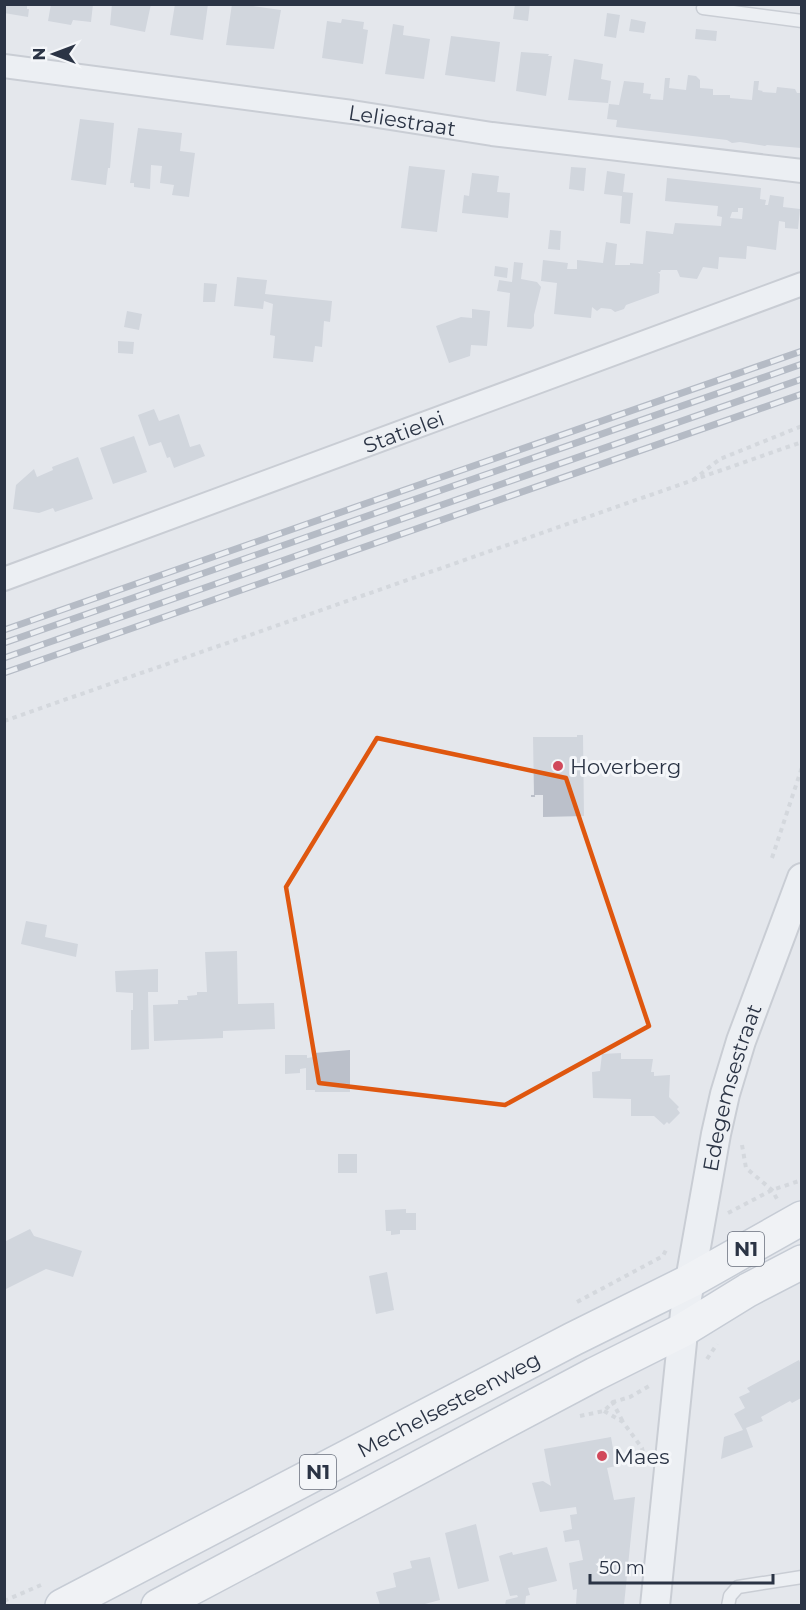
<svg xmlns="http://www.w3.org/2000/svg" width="806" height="1610" font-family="Montserrat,sans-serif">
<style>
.building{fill:#bbc0ca;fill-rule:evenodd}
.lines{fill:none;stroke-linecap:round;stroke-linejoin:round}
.service-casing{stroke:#a9aeb7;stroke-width:15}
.minor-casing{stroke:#a9aeb7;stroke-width:26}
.tertiary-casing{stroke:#a9aeb7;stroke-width:32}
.primary-casing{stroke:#a3abb8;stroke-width:36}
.path{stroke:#c2c5cb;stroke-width:4;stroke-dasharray:4.5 4.5;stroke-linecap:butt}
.service{stroke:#f7f8fa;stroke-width:12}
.minor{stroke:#f7f8fa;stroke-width:22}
.tertiary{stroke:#f7f8fa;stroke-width:28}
.primary{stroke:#fff;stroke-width:33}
.rail-casing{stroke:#7d8696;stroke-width:7}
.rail{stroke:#f4f6f9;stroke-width:4.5;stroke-dasharray:14;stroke-linecap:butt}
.marked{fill:none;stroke:#df570f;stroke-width:4.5;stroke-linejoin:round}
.poi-dot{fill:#d1495b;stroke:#f4f6f9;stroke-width:2}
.labels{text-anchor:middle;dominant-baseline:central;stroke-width:6;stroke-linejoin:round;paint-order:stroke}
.shield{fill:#f4f6f9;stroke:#676e7b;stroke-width:1.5}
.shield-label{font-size:20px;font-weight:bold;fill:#2b3445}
.street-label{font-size:21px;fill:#2b3445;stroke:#f4f6f9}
.poi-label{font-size:21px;fill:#2b3445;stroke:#f4f6f9;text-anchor:start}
</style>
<rect width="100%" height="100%" fill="#e4e7ec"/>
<g class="building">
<polygon points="51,4 93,4 91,22 73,20 71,25 48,21"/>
<polygon points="112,4 151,4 145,32 110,25"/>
<polygon points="175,4 208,4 203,40 170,35"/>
<polygon points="232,4 253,4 253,6 281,10 274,49 226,45"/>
<polygon points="515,4 530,4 528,21 513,19"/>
<polygon points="4,5 27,5 27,9 29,9 28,17 4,13"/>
<polygon points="607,13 620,15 616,38 604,36"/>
<polygon points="342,19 364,22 363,29 368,30 363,64 322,58 327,21 341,23"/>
<polygon points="631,19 646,22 644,33 629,31"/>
<polygon points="393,24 404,26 403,35 430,39 424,79 385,74"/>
<polygon points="696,29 717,31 716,41 695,39"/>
<polygon points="451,36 500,42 495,82 445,75"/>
<polygon points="521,52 549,54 548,56 552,56 546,96 516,91"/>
<polygon points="574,59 603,64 601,79 611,81 608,103 568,100"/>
<polygon points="688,75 696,76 700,80 700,88 713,89 713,95 730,95 730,98 752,100 754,81 759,81 758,90 763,91 762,92 776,93 777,87 795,89 797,93 801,93 801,148 767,145 765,146 740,142 732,143 727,140 616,127 617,120 607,119 609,104 619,105 624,81 644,83 643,93 651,94 650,99 663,100 665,78 670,78 669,88 686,90"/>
<polygon points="80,119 114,123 110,168 108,168 106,185 71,180"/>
<polygon points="138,128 182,133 180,151 195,153 189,197 172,195 174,185 160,183 162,166 151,165 150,189 134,187 134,183 130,183"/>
<polygon points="409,166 445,170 437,232 401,228"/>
<polygon points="571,167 586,168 584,191 569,189"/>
<polygon points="607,171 625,174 623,192 633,193 630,224 620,223 622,196 604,194"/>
<polygon points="472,173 499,176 497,192 510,193 508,218 462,213 464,195 469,196"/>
<path d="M 667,178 L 761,188 L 760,199 L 766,200 L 765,205 L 768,205 L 770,195 L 784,197 L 783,207 L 800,209 L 798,229 L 785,228 L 785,222 L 779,221 L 776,250 L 747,246 L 746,259 L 719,257 L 718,269 L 703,267 L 697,279 L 680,277 L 677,270 L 661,270 L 660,272 L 658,272 L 660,274 L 659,293 L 626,305 L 624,309 L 615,312 L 611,309 L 601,308 L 597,311 L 592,307 L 591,318 L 554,314 L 557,283 L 541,281 L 543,260 L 568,263 L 567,269 L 577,269 L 577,260 L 603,263 L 606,242 L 617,244 L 615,265 L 630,265 L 630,263 L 643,264 L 646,231 L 673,234 L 675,223 L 721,226 L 722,217 L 717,216 L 718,206 L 665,201 ZM 738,208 L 743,208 L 742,219 L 730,218 L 732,212 L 738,212 Z"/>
<polygon points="550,230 561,231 560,250 548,249"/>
<polygon points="514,262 523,263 521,279 537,282 541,287 534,315 534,326 531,329 507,327 510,293 497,291 499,280 512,282"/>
<polygon points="495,266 508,268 507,278 494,276"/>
<polygon points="237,277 267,280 265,294 332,301 330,322 324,321 322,347 315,346 313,362 273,358 275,336 270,335 273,304 264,301 263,309 234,306"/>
<polygon points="204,283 217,284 215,302 203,302"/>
<polygon points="472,309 490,311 487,346 471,345 470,356 449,363 436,326 461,317 472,318"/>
<polygon points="127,311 142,314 139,330 124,327"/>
<polygon points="118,341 134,342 133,354 118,353"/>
<polygon points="154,409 159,421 179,414 190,447 200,444 205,456 174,468 170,457 167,458 161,442 149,446 138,415"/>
<polygon points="134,436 147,472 113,484 100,448"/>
<polygon points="78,457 93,499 55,512 53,508 39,513 13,509 16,485 34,469 37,477 53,470 52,467"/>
<polygon points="577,735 583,735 584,816 543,817 543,795 535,795 535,797 531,797 531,795 534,795 533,737 577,737"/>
<polygon points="26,921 47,925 45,937 78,944 76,957 21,944"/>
<polygon points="237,951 238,1004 274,1003 275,1029 223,1031 223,1038 154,1041 153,1005 178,1004 178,1000 188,1000 187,996 197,995 197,992 207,992 205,952"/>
<polygon points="158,969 158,992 148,992 149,1049 131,1050 131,1010 133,1010 133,993 116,992 115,971"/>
<polygon points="350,1050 350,1092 315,1092 315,1090 306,1090 306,1068 300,1069 300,1073 285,1074 285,1055 307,1055 307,1058 314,1057 314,1053"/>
<polygon points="621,1053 621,1059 653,1059 651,1072 654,1072 654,1076 670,1075 669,1097 679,1107 677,1109 680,1113 669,1124 667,1122 664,1125 654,1116 631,1116 631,1099 593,1098 592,1072 600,1071 602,1054"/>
<rect x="338" y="1154" width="19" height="19"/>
<polygon points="406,1209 406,1213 416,1213 416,1230 400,1230 400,1234 391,1235 391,1231 386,1231 385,1210"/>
<polygon points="30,1229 34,1236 82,1251 73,1277 46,1269 4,1290 4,1242"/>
<polygon points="387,1272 394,1310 376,1314 369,1276"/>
<polygon points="799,1360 801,1365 801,1398 792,1403 790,1401 761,1417 763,1421 746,1428 753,1447 721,1459 724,1437 743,1430 734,1414 745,1408 739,1397 750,1392 747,1388"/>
<polygon points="611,1437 616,1466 607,1468 614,1500 635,1497 624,1605 576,1605 577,1589 573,1590 569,1563 583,1560 579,1540 565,1542 563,1531 572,1529 570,1515 577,1514 576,1507 540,1512 532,1483 543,1481 551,1486 544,1449"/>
<polygon points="476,1524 489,1581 458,1589 445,1533"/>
<polygon points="547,1547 557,1581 528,1588 530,1595 526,1596 525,1605 505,1605 506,1600 518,1597 517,1595 510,1596 499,1556 512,1552 513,1555"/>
<polygon points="430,1557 440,1600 421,1605 380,1605 376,1592 396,1587 393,1573 412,1568 410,1561"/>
</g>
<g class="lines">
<defs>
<g id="service">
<polyline points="703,8 802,21"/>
<polyline points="728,1606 730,1596 738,1587 802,1577"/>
</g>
<g id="minor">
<path id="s1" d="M 4,66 L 352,112 L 492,134 L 802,171"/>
<path id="s2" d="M 4,579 L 802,284"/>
</g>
<g id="tertiary">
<path id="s3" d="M 655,1606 L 686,1303 L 716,1134 L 725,1094 L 741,1041 L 802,878"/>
</g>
<g id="primary">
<path id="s4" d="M 62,1606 L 573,1339 L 690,1281 L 802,1218"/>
<polyline points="158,1606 595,1374 683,1330 748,1290 802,1262"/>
</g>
</defs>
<use href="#service" class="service-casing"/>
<use href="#minor" class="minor-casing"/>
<use href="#tertiary" class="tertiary-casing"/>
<use href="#primary" class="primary-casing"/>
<g class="path">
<polyline points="693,480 720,459 802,426"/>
<polyline points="4,721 802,442"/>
<polyline points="772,858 802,767"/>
<polyline points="742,1145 746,1168 772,1190 777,1199"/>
<polyline points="728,1213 772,1190 802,1180"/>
<polyline points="577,1302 663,1256 667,1248"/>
<polyline points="707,1359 717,1344"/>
<polyline points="612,1401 623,1422"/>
<polyline points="604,1411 623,1422 642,1448 643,1453"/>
<polyline points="580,1416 604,1411 613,1402 630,1397 651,1385"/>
<polyline points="4,1601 41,1585"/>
</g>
<use href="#service" class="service"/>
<use href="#minor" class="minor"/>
<use href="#tertiary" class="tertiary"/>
<use href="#primary" class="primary"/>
<defs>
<g id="rail">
<polyline points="4,630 802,351"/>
<polyline points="4,643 802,364"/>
<polyline points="4,658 802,379"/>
<polyline points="4,673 802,394"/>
</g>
</defs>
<use href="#rail" class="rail-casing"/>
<use href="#rail" class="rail"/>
</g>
<path d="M0 0H806V1610H0ZM 377,738 L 566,778 L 649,1026 L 505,1105 L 319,1083 L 286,887 Z" fill="#e4e7ec" fill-opacity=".55" fill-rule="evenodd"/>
<path class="marked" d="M 377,738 L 566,778 L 649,1026 L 505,1105 L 319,1083 L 286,887 Z"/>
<g class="poi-dot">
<circle cx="558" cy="766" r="6"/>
<circle cx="602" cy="1456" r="6"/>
</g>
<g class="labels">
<g class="shield">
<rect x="728" y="1232" width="36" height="34" rx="4.5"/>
<rect x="300" y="1455" width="36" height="34" rx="4.5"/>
</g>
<g class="shield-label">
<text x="746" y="1249">N1</text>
<text x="318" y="1472">N1</text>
</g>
<g class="street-label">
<text stroke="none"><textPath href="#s1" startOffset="402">Leliestraat</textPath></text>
<text stroke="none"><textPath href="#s2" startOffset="426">Statielei</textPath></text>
<text stroke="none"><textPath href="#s3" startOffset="525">Edegemsestraat</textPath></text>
<text stroke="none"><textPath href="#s4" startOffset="436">Mechelsesteenweg</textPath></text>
</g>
<g class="poi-label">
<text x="570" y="766">Hoverberg</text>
<text x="614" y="1456">Maes</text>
</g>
</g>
<rect width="806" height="1610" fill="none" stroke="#2b3445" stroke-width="12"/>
<g transform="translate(54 54) rotate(270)" stroke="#f4f6f9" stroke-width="4.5" paint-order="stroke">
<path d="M0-4.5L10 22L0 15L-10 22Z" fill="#2b3445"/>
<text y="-9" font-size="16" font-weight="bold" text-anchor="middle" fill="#2b3445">N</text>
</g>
<path d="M590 1574v9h183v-9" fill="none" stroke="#2b3445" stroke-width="3"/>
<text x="599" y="1574" font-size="18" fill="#2b3445" stroke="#f4f6f9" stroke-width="4.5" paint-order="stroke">50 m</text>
</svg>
